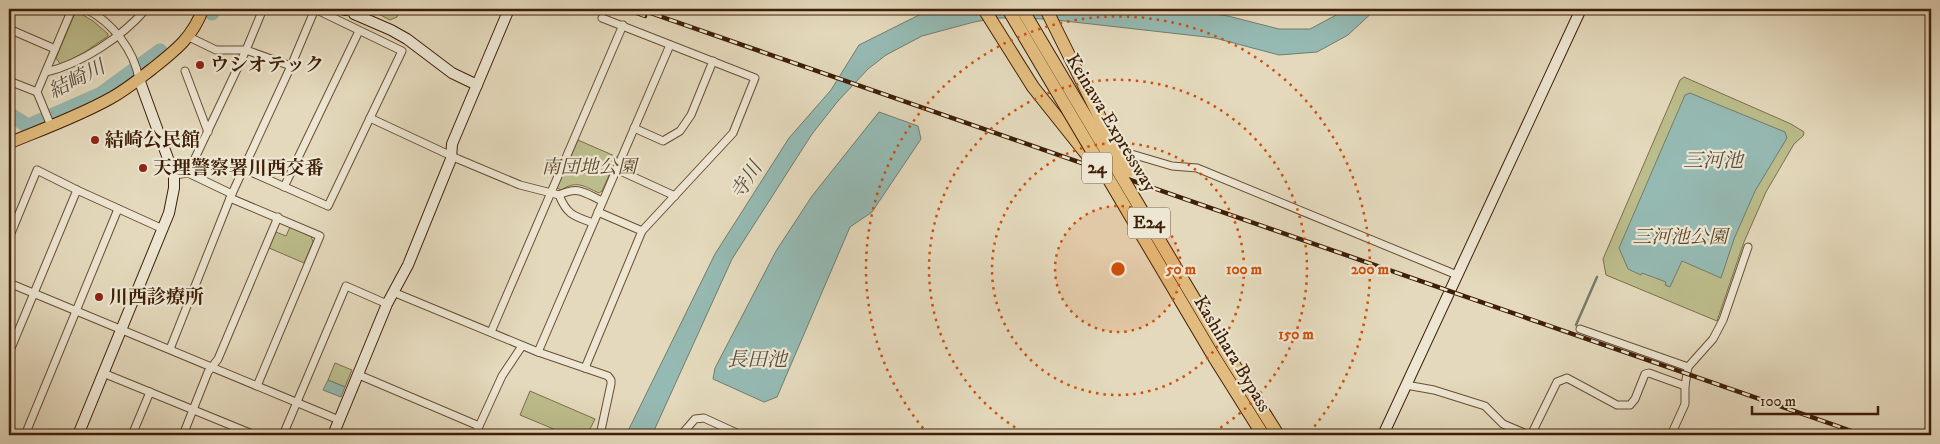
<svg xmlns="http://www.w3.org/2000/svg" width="1940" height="444" font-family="'IM FELL DW Pica','Noto Serif JP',serif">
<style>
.green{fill:#bcbd8c;stroke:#7d6e4a}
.water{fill:#95bab3;stroke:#727c6e}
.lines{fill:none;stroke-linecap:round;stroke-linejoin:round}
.stream{stroke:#727c6e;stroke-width:2.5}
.river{stroke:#95bab3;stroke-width:15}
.street-casing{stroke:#684e34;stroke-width:9}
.secondary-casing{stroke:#3e1f07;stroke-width:12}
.primary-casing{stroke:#3e1f07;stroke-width:13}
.highway-casing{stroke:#3e1f07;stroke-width:14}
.street{stroke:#ede6d3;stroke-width:7}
.secondary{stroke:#ede6d3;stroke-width:10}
.primary{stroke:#e2bc7e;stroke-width:11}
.highway{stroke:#e2bc7e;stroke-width:12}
.rail-casing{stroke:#3e1f07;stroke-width:4.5}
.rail{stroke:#ede6d3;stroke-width:2.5;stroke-dasharray:8;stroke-linecap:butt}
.highway-bridge-casing{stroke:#3e1f07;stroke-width:14;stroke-linecap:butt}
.highway-bridge{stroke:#e2bc7e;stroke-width:12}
.ring{fill:none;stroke:#ce500b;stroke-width:2.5;stroke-dasharray:2.5 5}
.poi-dot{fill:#8f2418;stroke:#ede6d3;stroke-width:2}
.labels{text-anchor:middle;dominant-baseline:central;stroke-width:4.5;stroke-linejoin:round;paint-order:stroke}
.shield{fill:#ede6d3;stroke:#725b44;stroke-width:1}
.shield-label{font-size:18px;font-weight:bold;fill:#3e1f07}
.poi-label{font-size:19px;font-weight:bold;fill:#3e1f07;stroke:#ede6d3;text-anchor:start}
.street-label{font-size:19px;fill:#3e1f07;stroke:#ede6d3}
.park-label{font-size:19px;font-style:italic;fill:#5e4628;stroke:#ede6d3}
.water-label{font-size:20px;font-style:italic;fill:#584e3b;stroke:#ede6d3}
.centre{fill:#ce500b;stroke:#ede6d3;stroke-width:2.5}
.ring-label{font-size:15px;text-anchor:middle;font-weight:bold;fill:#ce500b;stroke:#ede6d3;stroke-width:4.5;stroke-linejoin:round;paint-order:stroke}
</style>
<rect width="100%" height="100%" fill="#e4d9bc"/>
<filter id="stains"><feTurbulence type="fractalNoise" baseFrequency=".004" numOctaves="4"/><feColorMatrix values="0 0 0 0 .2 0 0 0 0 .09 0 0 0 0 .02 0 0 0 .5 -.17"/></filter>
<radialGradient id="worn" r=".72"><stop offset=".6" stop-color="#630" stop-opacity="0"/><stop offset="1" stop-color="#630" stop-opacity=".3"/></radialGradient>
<g class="green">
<polygon points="369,9 400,9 397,17 390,20"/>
<polygon points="78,12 93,21 108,34 108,36 85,52 61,65 56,58 75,13"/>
<polygon points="1684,77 1791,124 1804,132 1803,136 1794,144 1766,192 1744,242 1717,321 1606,275 1603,259 1680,80"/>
<path d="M 578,140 L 617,157 L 602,191 L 599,193 C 583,186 577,180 561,190 L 557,188 Z"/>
<polygon points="290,227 311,236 313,242 304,263 269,248 276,232 286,236"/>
<polygon points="335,363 352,370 345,387 328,380"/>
<polygon points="530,391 595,419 587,435 568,435 520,415"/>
</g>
<g class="water">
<polygon points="931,9 1179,9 1228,16 1279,29 1310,29 1338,14 1344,9 1376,9 1348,35 1317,52 1279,55 1215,38 1056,20 1027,18 996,18 974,22 922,36 886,55 868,69 838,101 812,134 732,259 652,435 626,435 715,254 789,138 831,90 859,45"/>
<polygon points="1690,93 1785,132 1787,138 1755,191 1734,239 1721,278 1682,261 1670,287 1665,285 1666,282 1642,273 1641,275 1628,269 1619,248 1685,95"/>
<polygon points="879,112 918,126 921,139 872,212 850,227 777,397 764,402 713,379 715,368 776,251 812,196"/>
<polygon points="328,380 345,387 341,397 323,390"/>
</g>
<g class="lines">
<polyline class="stream" points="1576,325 1597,277"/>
<g class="river">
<polyline points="212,13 214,9"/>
<polyline points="9,114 28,126 101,94 160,51"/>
</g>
<defs>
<g id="street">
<path d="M 86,9 C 112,22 134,50 139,79"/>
<polyline points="9,29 55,49"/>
<polyline points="189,37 216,50 246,50 291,66"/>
<polyline points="185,71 208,132"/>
<path d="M 46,72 C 81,64 122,37 146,9"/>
<polyline points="9,81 37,92"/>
<polyline points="370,118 458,159 520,185 559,195"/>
<polyline points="51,126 37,92 72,9"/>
<polyline points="634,128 663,141 680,131 691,115 713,61"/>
<polyline points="1128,153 1172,166 1197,168 1457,275"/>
<polyline points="244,169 328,206 402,51 315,9"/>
<polyline points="616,169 675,196"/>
<polyline points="188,173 232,194"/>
<polyline points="174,175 188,173 246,50 263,9"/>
<polyline points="284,187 359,31"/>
<polyline points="230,198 320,236 257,386"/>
<polyline points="598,212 642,231"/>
<path d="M 593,223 C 574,216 567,215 559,195 C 579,186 583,192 602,201"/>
<polyline points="9,238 37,170 77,190 163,229"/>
<polyline points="9,283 339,420"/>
<polyline points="393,292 538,352 608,376 611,380 611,384 600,435"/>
<polyline points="1580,329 1688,367"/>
<polyline points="491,332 623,25"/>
<polyline points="170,349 230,198 291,66 315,9"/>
<polyline points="538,352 670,45"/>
<polyline points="9,353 77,190"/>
<polyline points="585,368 642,231 733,133 755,78 602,18"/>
<polyline points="103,373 255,435"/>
<polyline points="359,375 479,426"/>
<polyline points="1406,385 1434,390 1485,406 1503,424 1529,435"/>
<polyline points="9,435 10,435"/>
<polyline points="25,435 118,209"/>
<polyline points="132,435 150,392"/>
<polyline points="183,435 208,372 218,359 278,217"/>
<polyline points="283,435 346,286 387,304"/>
<polyline points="475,435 502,376 522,346"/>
<polyline points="681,435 695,419 704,418 741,435"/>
<polyline points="1531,435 1557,382 1567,378 1617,405 1630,405 1635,399 1645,374 1649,373 1685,386"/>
<polyline points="1671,435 1685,404 1685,386 1688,367 1713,339 1723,320 1748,247"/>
</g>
<g id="secondary">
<polyline points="341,9 345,10"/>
<polyline points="354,14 391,30 407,39 452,73 477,85"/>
<polyline points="78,435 169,213 174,188 174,175 139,79"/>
<polyline points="333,435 387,304 408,265 451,159 452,144 509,9"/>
<polyline points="1383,435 1581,9"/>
</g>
<path id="primary" d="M 9,143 C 43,129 79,116 111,98 C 126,90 139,79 152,69 C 176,50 192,38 203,9"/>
<polyline id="highway" points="984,9 1033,87 1096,166"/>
</defs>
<use href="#street" class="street-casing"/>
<use href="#secondary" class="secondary-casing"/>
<use href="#primary" class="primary-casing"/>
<use href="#highway" class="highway-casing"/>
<use href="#street" class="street"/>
<use href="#secondary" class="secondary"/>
<use href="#primary" class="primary"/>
<use href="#highway" class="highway"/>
<defs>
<g id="rail">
<polyline points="625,9 645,16"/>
<polyline points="639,9 1863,435"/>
</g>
</defs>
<use href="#rail" class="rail-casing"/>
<use href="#rail" class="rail"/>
<defs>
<g id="highway-bridge">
<polyline points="1008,9 1214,357 1263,435"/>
<polyline points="1022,9 1224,349 1278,435"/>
<polyline points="1046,9 1127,172"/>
</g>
</defs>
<use href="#highway-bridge" class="highway-bridge-casing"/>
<use href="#highway-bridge" class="highway-bridge"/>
</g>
<circle cx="1118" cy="269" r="63" fill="#ce500b" fill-opacity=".12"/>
<g class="ring">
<circle cx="1118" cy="269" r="63"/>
<circle cx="1118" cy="269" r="126"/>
<path d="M1028 435A189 189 0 1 1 1208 435"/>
<path d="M928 434A252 252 0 1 1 1308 434"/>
</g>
<g class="poi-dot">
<circle cx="200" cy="65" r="5"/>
<circle cx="95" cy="140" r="5"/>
<circle cx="143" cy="168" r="5"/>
<circle cx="99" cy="297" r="5"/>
</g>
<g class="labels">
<g class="shield">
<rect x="1082" y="152.5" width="30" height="31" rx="4"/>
<rect x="1128" y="207.5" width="42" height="31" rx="4"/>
</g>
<g class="shield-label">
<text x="1097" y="168">24</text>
<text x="1149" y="223">E24</text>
</g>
<g class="poi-label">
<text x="210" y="65">ウシオテック</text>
<text x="105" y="140">結崎公民館</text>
<text x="153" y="168">天理警察署川西交番</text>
<text x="109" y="297">川西診療所</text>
</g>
<g class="street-label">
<text transform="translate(1111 123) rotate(59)">Keinawa Expressway</text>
<text transform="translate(1232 354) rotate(59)">Kashihara Bypass</text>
</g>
<g class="park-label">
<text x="589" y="167">南団地公園</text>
<text x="1680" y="237">三河池公園</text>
</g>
<g class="water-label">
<text transform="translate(77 80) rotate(-27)">結崎川</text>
<text x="1713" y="161">三河池</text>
<text transform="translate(747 181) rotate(-57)">寺川</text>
<text x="757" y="360">長田池</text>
</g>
</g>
<circle cx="1118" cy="269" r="8" class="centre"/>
<g class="ring-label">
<text x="1181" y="274">50 m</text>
<text x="1244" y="274">100 m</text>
<text x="1370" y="274">200 m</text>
<text x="1296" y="339">150 m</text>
</g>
<rect width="1940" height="444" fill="none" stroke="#e4d9bc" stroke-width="30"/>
<rect x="10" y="10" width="1920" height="424" fill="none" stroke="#3e1f07" stroke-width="2.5"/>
<rect x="15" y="15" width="1910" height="414" fill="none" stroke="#3e1f07"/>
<path d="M1752 406v8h126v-8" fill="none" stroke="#3e1f07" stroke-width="2.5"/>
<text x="1760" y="406" font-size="15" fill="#3e1f07" stroke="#ede6d3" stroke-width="4" paint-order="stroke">100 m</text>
<rect width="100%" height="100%" filter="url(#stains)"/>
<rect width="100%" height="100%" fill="url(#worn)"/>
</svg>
